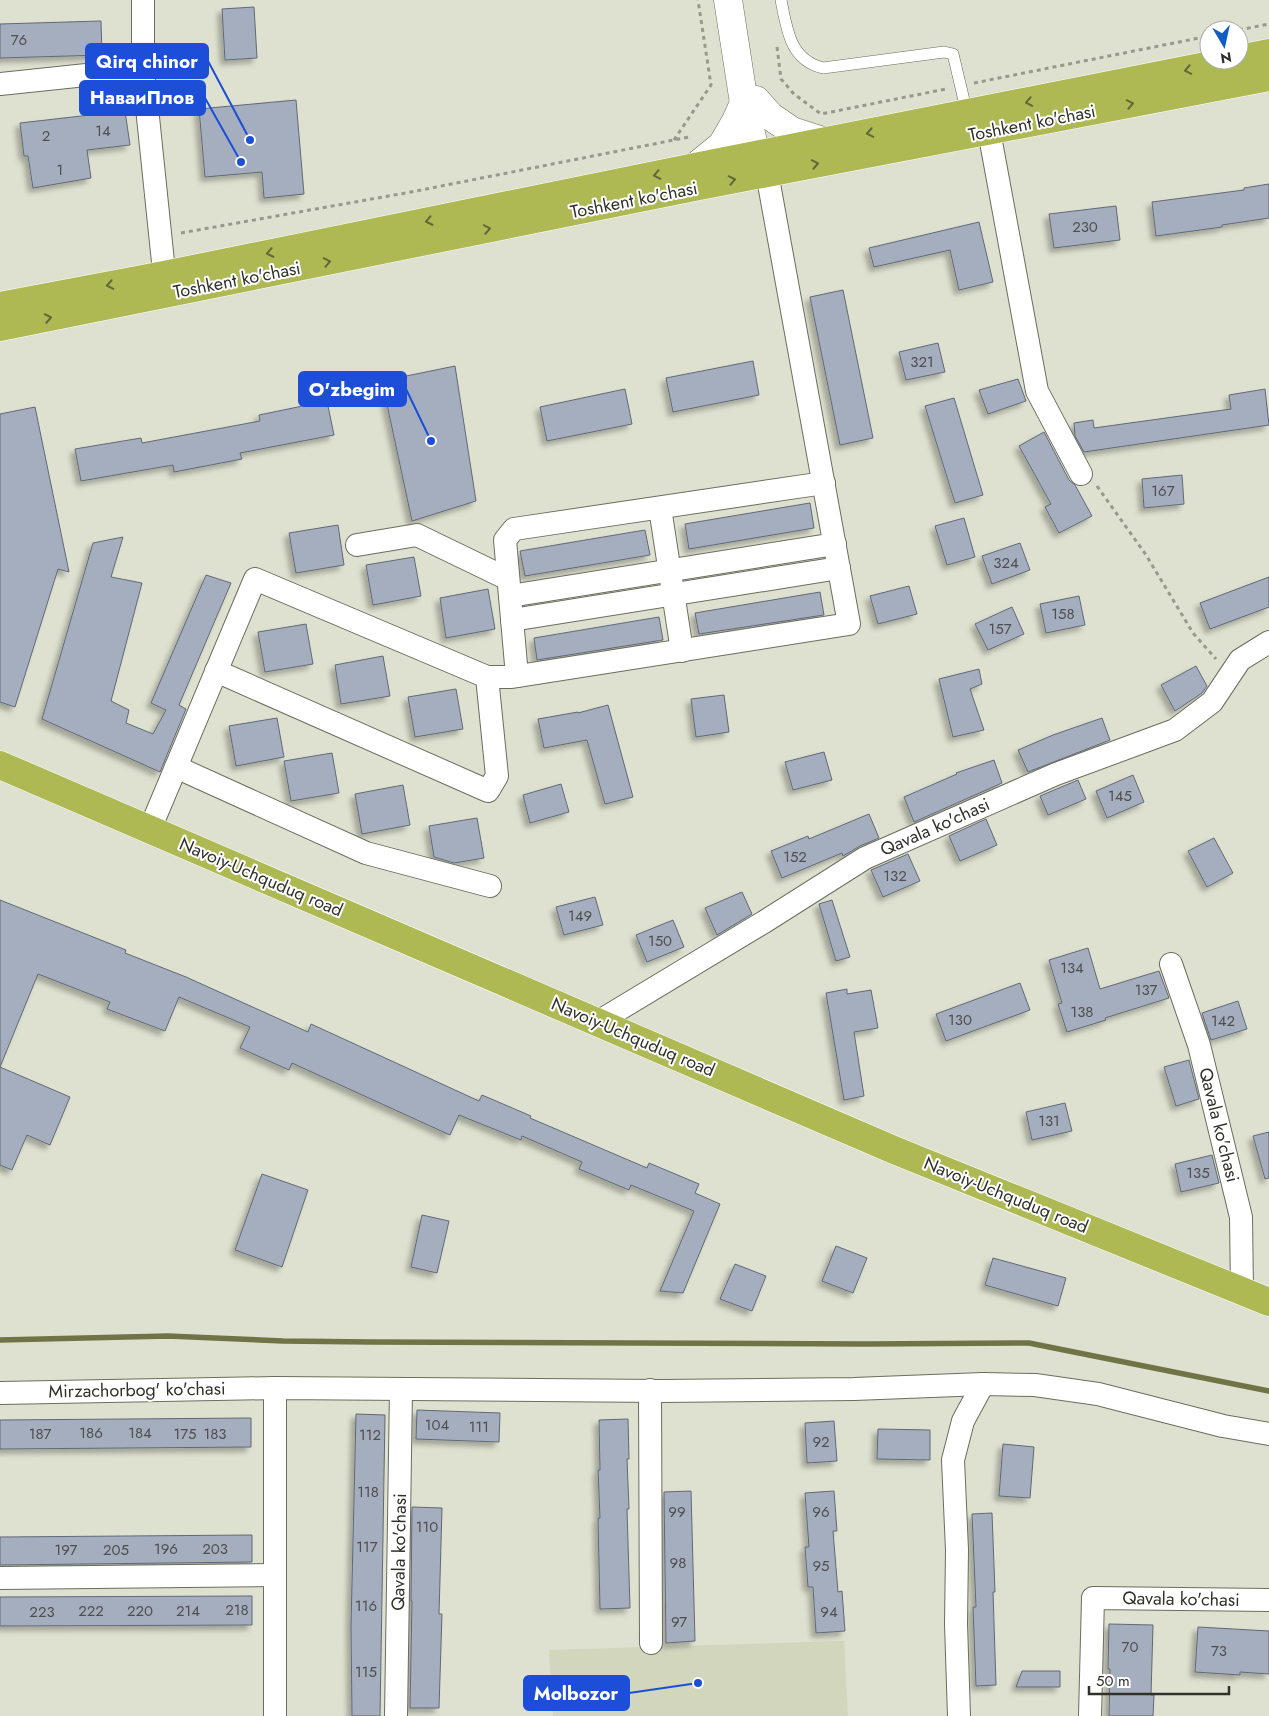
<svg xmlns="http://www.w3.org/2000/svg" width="1269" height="1716" font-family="Jost,sans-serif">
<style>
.built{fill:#d2d6bd}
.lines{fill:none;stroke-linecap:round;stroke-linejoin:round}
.stream{stroke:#6e7445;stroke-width:5.5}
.building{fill:#a5aebe;stroke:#606977;filter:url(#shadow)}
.lane-casing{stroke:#6b6d5d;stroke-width:12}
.street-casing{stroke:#6b6d5d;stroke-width:24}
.secondary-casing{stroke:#6b6d5d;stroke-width:29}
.highway-casing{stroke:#fff;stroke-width:29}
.path{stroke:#97998b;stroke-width:3;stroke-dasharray:4 4;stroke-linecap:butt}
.lane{stroke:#fff;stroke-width:11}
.street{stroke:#fff;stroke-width:22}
.secondary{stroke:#fff;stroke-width:28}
.highway{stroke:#aeb953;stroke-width:28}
.oneway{stroke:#62673a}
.labels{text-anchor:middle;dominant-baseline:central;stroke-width:4;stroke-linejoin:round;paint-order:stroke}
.number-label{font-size:15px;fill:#4d504f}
.street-label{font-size:18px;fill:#30312a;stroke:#fff}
.leader{fill:none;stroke:#1d4ed8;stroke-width:2}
.callout-dot{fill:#1d4ed8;stroke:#fff;stroke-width:2}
.callout{fill:#1d4ed8;stroke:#1d4ed8;stroke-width:2}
.callout-label{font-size:19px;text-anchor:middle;font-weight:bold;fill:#fff}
</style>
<defs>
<filter id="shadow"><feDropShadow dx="-4.5" dy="4.5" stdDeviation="2.5" flood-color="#0004"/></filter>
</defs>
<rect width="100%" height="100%" fill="#dee1cf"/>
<polygon class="built" points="844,1641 848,1716 553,1716 549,1650"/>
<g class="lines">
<polyline class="stream" points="0,1340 168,1336 283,1341 370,1342 865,1344 1029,1343 1269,1391"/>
</g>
<g class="building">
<polygon points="254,7 257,58 225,60 222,9"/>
<polygon points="101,21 102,55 0,58 0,24"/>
<polygon points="296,100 304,194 264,198 262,172 205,177 199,109"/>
<polygon points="125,111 130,145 87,150 91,178 33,188 28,156 24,156 20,123"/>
<polygon points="1269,184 1269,218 1222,225 1222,227 1156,236 1152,202 1244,190 1244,188"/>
<polygon points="1116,206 1120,240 1054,248 1049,214"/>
<polygon points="979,222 993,282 959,290 950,250 874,267 869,248"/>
<polygon points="843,290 873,438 840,445 810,297"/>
<polygon points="938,343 945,372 906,380 899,352"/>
<polygon points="753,361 759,395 673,412 666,378"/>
<polygon points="455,366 476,501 412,521 382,381"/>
<polygon points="1018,379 1026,401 988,414 979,390"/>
<polygon points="625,389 632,424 547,441 540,407"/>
<polygon points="1265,389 1269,425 1084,452 1075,436 1074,423 1093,420 1094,428 1231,409 1229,395"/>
<polygon points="954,398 983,495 955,503 925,406"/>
<polygon points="327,401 334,435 240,453 242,459 174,472 173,465 81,481 75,449 141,438 142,443 260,421 259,415"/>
<polygon points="35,407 69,572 58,569 15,707 0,702 0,414"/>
<polygon points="1044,432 1069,480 1075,485 1092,516 1059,533 1045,507 1051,504 1019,446"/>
<polygon points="1182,475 1184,504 1144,508 1142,479"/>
<polygon points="810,503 814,528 689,549 685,524"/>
<polygon points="964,518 975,557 947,565 935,526"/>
<polygon points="338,525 344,565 296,573 289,533"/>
<polygon points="645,530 650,555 525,576 520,551"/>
<polygon points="123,537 111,577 142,583 111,701 129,710 126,723 153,734 166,710 151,703 206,575 231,583 179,705 186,709 160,772 42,719 93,543"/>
<polygon points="1020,543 1030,570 992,584 982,556"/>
<polygon points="414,557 421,596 373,605 366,565"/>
<polygon points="1269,577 1269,607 1210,629 1200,603"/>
<polygon points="909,586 917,614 878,624 870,596"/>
<polygon points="488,589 495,629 446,638 440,598"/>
<polygon points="820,592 824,615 699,634 695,613"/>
<polygon points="1079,596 1085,625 1046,633 1040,604"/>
<polygon points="1012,607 1024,634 988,650 975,624"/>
<polygon points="659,617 663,640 537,660 534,638"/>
<polygon points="306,624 313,664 265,672 258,632"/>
<polygon points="383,656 390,696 341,704 335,665"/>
<polygon points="1196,666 1207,686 1202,693 1175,711 1161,685"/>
<polygon points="979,669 982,684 970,689 984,730 953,737 939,679"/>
<polygon points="456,689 463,729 415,737 408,697"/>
<polygon points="724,695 729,732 696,737 691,699"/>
<polygon points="608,705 633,797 605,804 587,740 544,748 538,719 578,712 578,713"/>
<polygon points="277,718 284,757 236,766 229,726"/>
<polygon points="1102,718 1110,740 1028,772 1018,750 1053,735"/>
<polygon points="824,752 832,780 793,790 785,762"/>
<polygon points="332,753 339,793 291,801 284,761"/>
<polygon points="994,760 1002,783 914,822 904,797 957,774 956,773"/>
<polygon points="1133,775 1144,802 1107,818 1096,791"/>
<polygon points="1078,780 1086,799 1048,815 1040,796"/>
<polygon points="561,784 569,812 530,823 523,795"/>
<polygon points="403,785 410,825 362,834 355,794"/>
<polygon points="869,814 879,838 860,846 843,856 842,853 782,878 771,851 808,836 809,839"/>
<polygon points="477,818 484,858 454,863 434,857 429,826"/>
<polygon points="986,819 997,845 960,861 949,836"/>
<polygon points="1214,838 1233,873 1207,887 1188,851"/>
<polygon points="908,854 920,881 883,897 871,870"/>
<polygon points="742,892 752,914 717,935 705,908"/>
<polygon points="595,897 603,925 564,935 556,907"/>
<polygon points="0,900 126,950 125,953 186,977 308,1032 311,1024 479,1101 482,1095 531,1116 530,1118 647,1168 649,1163 699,1184 695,1193 720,1204 683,1293 660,1291 694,1211 631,1185 629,1190 579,1169 582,1162 522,1136 521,1140 459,1115 450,1135 292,1063 289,1070 240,1048 250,1027 179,997 165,1031 107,1009 110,1002 38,974 0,1067"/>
<polygon points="832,900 850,957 836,961 819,904"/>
<polygon points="673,920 684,947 647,962 636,935"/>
<polygon points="1088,948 1100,989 1159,971 1169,998 1105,1018 1106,1020 1067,1032 1058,1004 1062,1003 1049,960"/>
<polygon points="1020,983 1030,1010 946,1041 936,1014"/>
<polygon points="847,989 847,994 871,990 878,1028 854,1032 864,1096 844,1100 826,993"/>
<polygon points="1238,1001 1247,1029 1211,1040 1202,1013"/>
<polygon points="1189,1060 1199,1099 1176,1106 1164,1067"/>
<polygon points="0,1067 70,1097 50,1145 27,1135 12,1170 0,1165"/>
<polygon points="1065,1103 1072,1131 1032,1140 1026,1112"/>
<polygon points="1269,1132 1269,1178 1265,1179 1253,1136"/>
<polygon points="1212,1155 1219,1183 1181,1192 1175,1164"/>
<polygon points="262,1174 308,1190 282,1267 235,1250"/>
<polygon points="422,1215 449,1221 437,1273 411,1267"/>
<polygon points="836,1246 867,1258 853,1293 822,1281"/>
<polygon points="993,1258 1066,1278 1058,1306 985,1285"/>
<polygon points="735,1264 766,1276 752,1311 720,1299"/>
<polygon points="417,1410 500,1413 499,1442 416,1439"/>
<polygon points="356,1414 385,1415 380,1716 352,1716 351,1626"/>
<polygon points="251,1418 251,1447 0,1449 0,1420"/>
<polygon points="628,1419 629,1459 627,1459 629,1509 627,1509 630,1608 600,1609 598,1518 600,1518 598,1470 600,1470 599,1420"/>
<polygon points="834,1421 837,1461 807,1463 805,1423"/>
<polygon points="878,1429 930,1430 930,1460 877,1459"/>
<polygon points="1003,1444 1034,1447 1030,1498 999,1496"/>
<polygon points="691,1491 695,1641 666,1643 664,1492"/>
<polygon points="834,1491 837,1531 833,1531 838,1592 842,1591 845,1631 816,1633 813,1587 808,1587 805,1547 809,1547 805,1493"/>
<polygon points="412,1507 442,1508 439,1614 442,1614 439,1708 410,1708 412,1601 411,1601"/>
<polygon points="992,1513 995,1592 993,1592 996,1685 976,1686 973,1607 976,1607 972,1514"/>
<polygon points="252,1535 252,1562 0,1565 0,1537"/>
<polygon points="252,1596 252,1625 0,1626 0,1597"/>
<polygon points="1109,1624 1153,1625 1151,1695 1154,1695 1153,1716 1109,1716 1110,1669 1108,1669"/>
<polygon points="1198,1627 1269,1631 1269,1674 1240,1672 1240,1675 1195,1672"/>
<polygon points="1022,1671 1060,1671 1060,1687 1016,1687"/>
</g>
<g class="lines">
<defs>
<path id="lane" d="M 781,0 C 787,30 790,60 823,68 L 944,52 L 953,54 L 967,113"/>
<g id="street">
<polyline points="143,0 143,69 166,291"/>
<polyline points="0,84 143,69"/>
<polyline points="989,131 1037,391 1081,474"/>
<polyline points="660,508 682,651"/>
<polyline points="357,545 417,535 508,579"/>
<polyline points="510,596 835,544"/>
<polyline points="512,620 839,568"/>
<polyline points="216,671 488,791 497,776 487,677"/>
<polyline points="517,676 505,540 514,529 824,483"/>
<polyline points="176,767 366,853 490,886"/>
<polyline points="150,829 255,579 487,677 512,677 849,624 767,173"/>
<polyline points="1171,964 1199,1045 1241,1217 1242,1291"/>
<polyline points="598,1022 764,922 865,858 1056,774 1175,730 1212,702 1240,660 1269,642"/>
<polyline points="650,1390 651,1643"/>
<polyline points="0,1393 275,1388 660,1391 854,1389 983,1384 1035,1385 1098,1394 1223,1426 1269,1434"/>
<polyline points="0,1578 275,1575"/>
<polyline points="275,1716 275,1388"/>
<polyline points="396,1716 401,1389"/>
<polyline points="959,1716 956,1624 957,1550 953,1460 963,1421 983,1384"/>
<polyline points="1090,1716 1093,1598 1269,1600"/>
</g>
<g id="secondary">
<polyline points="728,0 744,103 756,155 767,173"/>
<polyline points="756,100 770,116 792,131 826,142"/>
<polyline points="695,167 722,145 736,121 744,103"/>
</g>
<g id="highway">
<polyline points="1239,59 1269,53"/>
<polyline points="0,306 164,275 695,167 1236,60"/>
<polyline points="0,327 699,186 1269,77"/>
<polyline points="0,765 894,1150 1269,1302"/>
</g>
</defs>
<use href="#lane" class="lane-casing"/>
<use href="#street" class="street-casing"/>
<use href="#secondary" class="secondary-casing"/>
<use href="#highway" class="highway-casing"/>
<g class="path">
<polyline points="1239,30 1269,24"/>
<polyline points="777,47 781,79 794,94 821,114 946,89"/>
<polyline points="974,83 1209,36"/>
<polyline points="674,140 711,85 698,0"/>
<polyline points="181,233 411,192 689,137"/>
<polyline points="1097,486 1146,555 1193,633 1216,659"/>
</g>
<use href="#lane" class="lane"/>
<use href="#street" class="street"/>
<use href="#secondary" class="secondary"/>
<use href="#highway" class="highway"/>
</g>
<defs><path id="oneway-chevron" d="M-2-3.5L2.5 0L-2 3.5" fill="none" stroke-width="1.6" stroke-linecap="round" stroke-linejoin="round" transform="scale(1.25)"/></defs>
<g class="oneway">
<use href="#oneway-chevron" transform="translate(1188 70) rotate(169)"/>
<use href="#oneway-chevron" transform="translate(1029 102) rotate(169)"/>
<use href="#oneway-chevron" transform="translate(1130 104) rotate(-11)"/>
<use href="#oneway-chevron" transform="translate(870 133) rotate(169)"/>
<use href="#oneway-chevron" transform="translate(815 164) rotate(-11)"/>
<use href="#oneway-chevron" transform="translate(657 175) rotate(168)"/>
<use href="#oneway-chevron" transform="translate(732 180) rotate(-11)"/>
<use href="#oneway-chevron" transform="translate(429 221) rotate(168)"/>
<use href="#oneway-chevron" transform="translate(487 229) rotate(-11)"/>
<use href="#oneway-chevron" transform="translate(270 253) rotate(168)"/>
<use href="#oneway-chevron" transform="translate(327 262) rotate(-11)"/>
<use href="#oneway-chevron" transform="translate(110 285) rotate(169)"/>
<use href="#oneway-chevron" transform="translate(48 318) rotate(-11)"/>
</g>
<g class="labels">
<g class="number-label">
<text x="19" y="40">76</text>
<text x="103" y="131">14</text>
<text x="46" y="136">2</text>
<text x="60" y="170">1</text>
<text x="1085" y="227">230</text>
<text x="922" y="362">321</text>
<text x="1163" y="491">167</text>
<text x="1006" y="563">324</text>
<text x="1063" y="614">158</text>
<text x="1000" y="629">157</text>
<text x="1120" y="796">145</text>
<text x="795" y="857">152</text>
<text x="895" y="876">132</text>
<text x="580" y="916">149</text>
<text x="660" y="941">150</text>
<text x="1072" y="968">134</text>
<text x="1146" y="990">137</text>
<text x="1082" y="1012">138</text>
<text x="960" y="1020">130</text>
<text x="1223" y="1021">142</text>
<text x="1049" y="1121">131</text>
<text x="1198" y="1173">135</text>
<text x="437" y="1425">104</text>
<text x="479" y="1427">111</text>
<text x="91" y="1433">186</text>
<text x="140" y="1433">184</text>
<text x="40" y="1434">187</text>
<text x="185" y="1434">175</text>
<text x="215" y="1434">183</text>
<text x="370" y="1435">112</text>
<text x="821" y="1442">92</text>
<text x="368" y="1492">118</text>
<text x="677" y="1512">99</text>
<text x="821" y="1512">96</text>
<text x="427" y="1527">110</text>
<text x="367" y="1547">117</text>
<text x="166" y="1549">196</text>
<text x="215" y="1549">203</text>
<text x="66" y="1550">197</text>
<text x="116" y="1550">205</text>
<text x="678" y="1563">98</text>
<text x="821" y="1566">95</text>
<text x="366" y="1606">116</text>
<text x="237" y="1610">218</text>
<text x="91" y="1611">222</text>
<text x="140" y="1611">220</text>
<text x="188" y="1611">214</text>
<text x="42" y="1612">223</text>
<text x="829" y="1612">94</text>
<text x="679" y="1622">97</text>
<text x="1130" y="1647">70</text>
<text x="1219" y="1651">73</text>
<text x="366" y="1672">115</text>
</g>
<g class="street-label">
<text transform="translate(1032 123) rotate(-11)">Toshkent ko'chasi</text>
<text transform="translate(634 200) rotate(-11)">Toshkent ko'chasi</text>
<text transform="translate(237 280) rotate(-11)">Toshkent ko'chasi</text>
<text transform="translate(935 827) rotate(-24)">Qavala ko'chasi</text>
<text transform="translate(261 877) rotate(23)">Navoiy-Uchquduq road</text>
<text transform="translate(633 1037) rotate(23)">Navoiy-Uchquduq road</text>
<text transform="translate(1219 1125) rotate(76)">Qavala ko'chasi</text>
<text transform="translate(1006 1195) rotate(22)">Navoiy-Uchquduq road</text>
<text transform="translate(137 1390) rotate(-1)">Mirzachorbog' ko'chasi</text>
<text transform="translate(399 1552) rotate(-89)">Qavala ko'chasi</text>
<text transform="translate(1181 1599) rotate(1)">Qavala ko'chasi</text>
</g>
</g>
<path class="leader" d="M250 140L208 61M241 162L205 98M431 441L406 389M698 1683L629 1693"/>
<g class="callout-dot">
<circle cx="250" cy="140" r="5"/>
<circle cx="241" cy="162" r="5"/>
<circle cx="431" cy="441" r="5"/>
<circle cx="698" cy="1683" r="5"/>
</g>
<g class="callout">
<rect x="86" y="44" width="122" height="34" rx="5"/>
<rect x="80" y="81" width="125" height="34" rx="5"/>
<rect x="299" y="372" width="107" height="34" rx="5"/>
<rect x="524" y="1676" width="105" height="34" rx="5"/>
</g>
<g class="callout-label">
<text x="147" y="68">Qirq chinor</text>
<text x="142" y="104">НаваиПлов</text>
<text x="352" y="396">O'zbegim</text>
<text x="576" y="1700">Molbozor</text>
</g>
<g transform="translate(1224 45) rotate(171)"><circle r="24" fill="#ffffff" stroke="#acadaa"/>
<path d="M0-4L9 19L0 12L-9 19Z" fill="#125bc5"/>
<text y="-8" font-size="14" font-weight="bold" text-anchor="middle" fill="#30312a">N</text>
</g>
<path d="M1089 1686v8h140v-8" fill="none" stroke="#30312a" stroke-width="2.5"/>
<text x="1096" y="1686" font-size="15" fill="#30312a" stroke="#ffffff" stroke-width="4" paint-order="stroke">50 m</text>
</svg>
